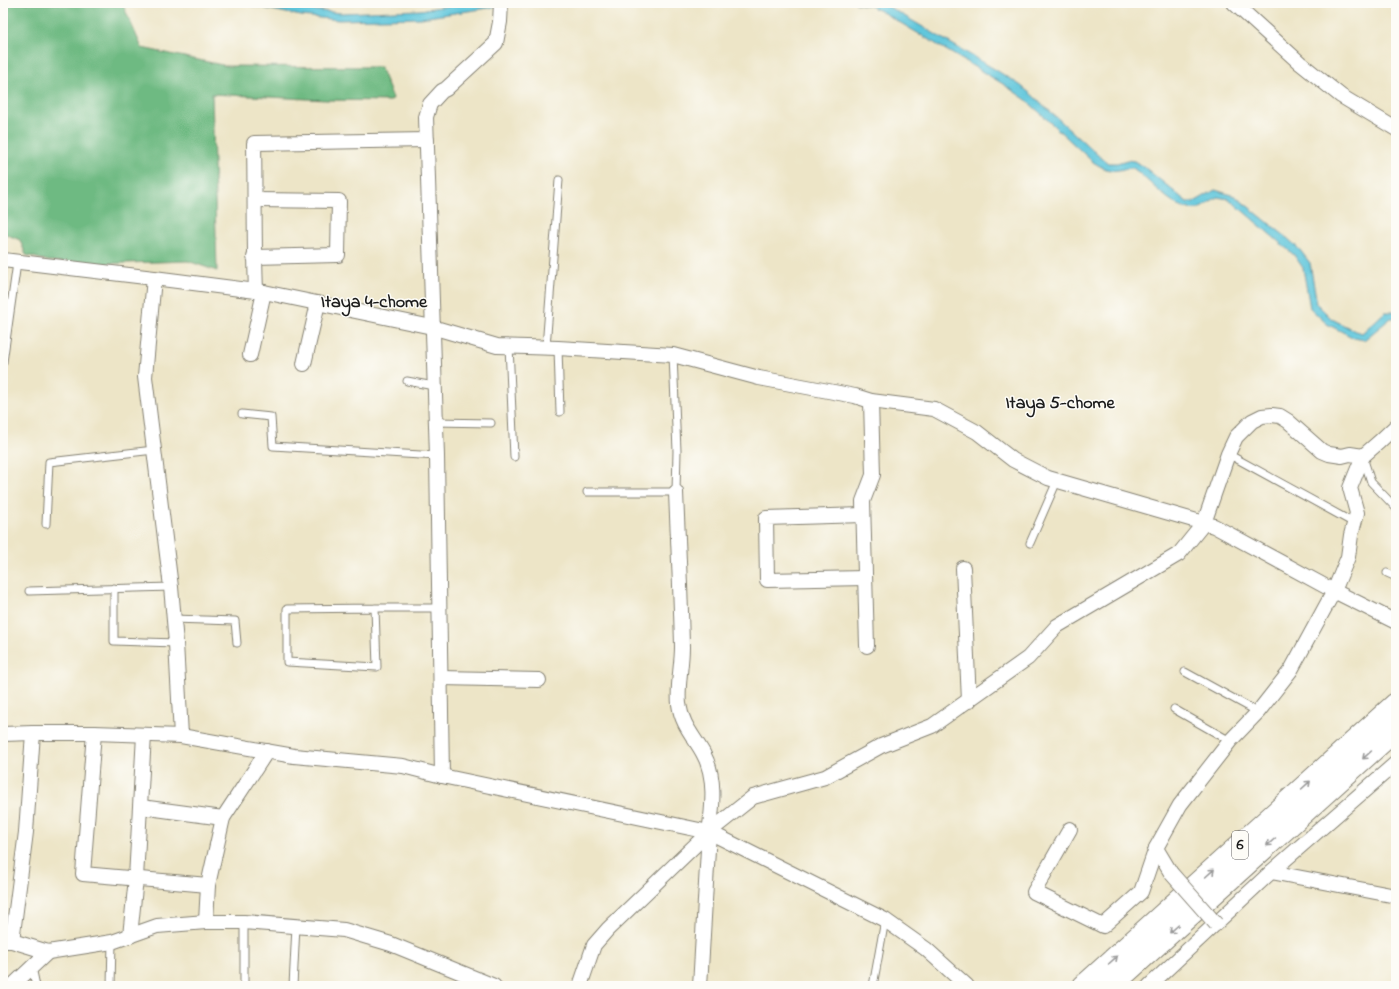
<svg xmlns="http://www.w3.org/2000/svg" width="1399" height="989" font-family="'Indie Flower',sans-serif">
<style>
.forest{fill:#6eba82;stroke:#456b4f}
.water{fill:#5ec6db;stroke:#3d717c}
.lines{fill:none;stroke-linecap:round;stroke-linejoin:round}
.lane-casing{stroke:#848072;stroke-width:9}
.street-casing{stroke:#848072;stroke-width:16}
.highway-casing{stroke:#848072;stroke-width:24}
.lane{stroke:#fff;stroke-width:7}
.street{stroke:#fff;stroke-width:14}
.highway{stroke:#fff;stroke-width:22}
.street-bridge-casing{stroke:#848072;stroke-width:16;stroke-linecap:butt}
.street-bridge{stroke:#fff;stroke-width:14}
.oneway{stroke:#999}
.labels{text-anchor:middle;dominant-baseline:central;stroke-width:3;stroke-linejoin:round;paint-order:stroke}
.shield{fill:#fdfcf7;stroke:#605f5e;stroke-width:1}
.shield-label{font-size:16px;font-weight:bold;fill:#1c1c1c}
.neighbourhood-label{font-size:18px;font-weight:bold;fill:#1c1c1c;stroke:#fdfcf7}
</style>
<rect width="100%" height="100%" fill="#fdfcf7"/>
<filter id="ink" filterUnits="userSpaceOnUse"><feTurbulence type="fractalNoise" baseFrequency=".025" numOctaves="2"/><feDisplacementMap in="SourceGraphic" scale="8" xChannelSelector="R" yChannelSelector="G"/><feConvolveMatrix kernelMatrix="1 2 1 2 8 2 1 2 1" color-interpolation-filters="sRGB"/></filter>
<filter id="wash" filterUnits="userSpaceOnUse"><feTurbulence type="fractalNoise" baseFrequency=".012" numOctaves="4" result="noise"/><feDisplacementMap in="SourceGraphic" scale="16" xChannelSelector="R" yChannelSelector="G"/><feGaussianBlur stdDeviation="0.9" result="paint"/><feColorMatrix in="noise" values="0 0 0 0 0 0 0 0 0 0 0 0 0 0 0 0 0 1.4 0 .05"/><feComposite in="paint" operator="in"/></filter>
<g filter="url(#wash)">
<rect width="100%" height="100%" fill="#ede5c7"/>
<polygon class="forest" points="3,3 122,3 142,48 227,66 380,67 393,98 391,101 326,100 212,94 217,271 188,261 94,264 48,261 26,255 20,240 3,233"/>
<g class="water">
<polygon points="238,3 274,3 302,9 341,13 420,10 468,3 522,3 421,18 339,20 301,16"/>
<path d="M 855,3 L 881,3 L 889,7 L 996,70 L 1020,85 L 1031,94 L 1099,156 L 1108,163 L 1117,163 L 1127,160 L 1134,161 L 1143,166 L 1187,202 L 1194,202 L 1215,190 L 1235,196 L 1285,236 L 1300,250 L 1310,263 L 1317,304 L 1332,319 L 1355,331 L 1362,333 L 1385,312 L 1396,312 L 1396,318 L 1391,318 L 1364,340 L 1354,338 L 1327,324 L 1310,308 L 1303,268 L 1294,255 L 1229,199 L 1217,197 C 1212,200 1204,207 1198,209 C 1177,214 1148,179 1133,168 C 1127,168 1124,169 1119,170 C 1109,172 1101,167 1093,162 L 1025,99 L 1003,84 L 884,13 L 870,6 Z"/>
</g>
</g>
<g filter="url(#ink)">
<g class="lines">
<defs>
<g id="lane">
<polyline points="509,346 514,457"/>
<polyline points="546,347 559,180"/>
<polyline points="558,348 560,412"/>
<polyline points="3,362 17,263"/>
<polyline points="407,381 434,386"/>
<polyline points="242,414 271,417 273,446 437,456"/>
<polyline points="435,422 491,423"/>
<polyline points="1228,454 1354,523"/>
<polyline points="1363,457 1371,482 1396,508"/>
<polyline points="587,492 676,492 677,451 673,355"/>
<polyline points="46,524 49,462 154,450"/>
<polyline points="1030,543 1057,481"/>
<polyline points="1387,573 1396,577"/>
<polyline points="114,588 114,641 176,643"/>
<polyline points="29,591 171,587"/>
<polyline points="375,608 287,609 287,662 377,667 375,608 439,608"/>
<polyline points="173,619 235,621 237,643"/>
<polyline points="1185,672 1258,712"/>
<polyline points="1174,709 1230,741"/>
<polyline points="32,967 36,986"/>
<polyline points="111,986 112,942"/>
<polyline points="244,986 244,922"/>
<polyline points="293,986 296,926"/>
<polyline points="873,986 885,920"/>
</g>
<g id="street">
<polyline points="1234,3 1300,63 1341,96 1396,129"/>
<polyline points="254,257 338,255 339,201 255,200"/>
<polyline points="3,260 154,278 264,292 432,327 497,346 558,348 673,355 759,378 855,396 871,401 934,409 977,432 1013,460 1048,478 1214,526 1334,591 1396,622"/>
<polyline points="154,278 145,377 171,587 176,643 181,736"/>
<path d="M 256,291 C 254,242 255,193 254,143 L 427,140"/>
<polyline points="250,355 264,292"/>
<polyline points="304,364 318,303"/>
<path d="M 676,492 C 678,544 681,595 682,647 C 682,665 677,686 679,704 C 682,725 693,735 703,753 C 716,776 713,806 709,832 L 700,986"/>
<polyline points="863,515 766,518 767,580 865,578"/>
<polyline points="963,568 969,701"/>
<polyline points="867,646 863,501 873,475 871,401"/>
<polyline points="441,678 539,680"/>
<polyline points="94,733 83,874 208,885"/>
<polyline points="3,734 33,733 94,733 181,736 294,756 403,766 442,776 709,832 885,920 926,949 967,986"/>
<polyline points="442,776 437,456 426,117 430,104 442,91 446,89 496,43 500,22 501,3"/>
<polyline points="141,807 223,818"/>
<polyline points="1070,829 1034,892 1103,926 1141,892 1156,848"/>
<polyline points="1271,872 1396,896"/>
<polyline points="1171,873 1156,848 1180,805 1230,741 1258,712 1291,670 1334,591 1348,557 1351,535 1357,513 1350,488 1363,456 1379,442 1396,426"/>
<polyline points="206,922 208,885 223,818 267,751"/>
<polyline points="130,936 136,878 144,735"/>
<polyline points="3,941 12,941 48,952 112,942 157,926 206,922 244,922 344,930 391,944 494,986"/>
<polyline points="12,941 26,832 33,733"/>
<polyline points="12,986 48,952"/>
<polyline points="580,986 594,945 608,929 709,832 753,797 825,777 881,746 932,726 1028,658 1057,626 1179,554 1204,523 1228,454 1236,437 1252,421 1262,416 1272,415 1280,416 1288,421 1322,451 1329,454 1342,456 1350,454 1363,456"/>
<polyline points="1149,986 1271,872 1396,763"/>
</g>
<g id="highway">
<polyline points="1084,986 1396,704"/>
<polyline points="1111,986 1396,729"/>
</g>
</defs>
<use href="#lane" class="lane-casing"/>
<use href="#street" class="street-casing"/>
<use href="#highway" class="highway-casing"/>
<use href="#lane" class="lane"/>
<use href="#street" class="street"/>
<use href="#highway" class="highway"/>
<defs>
<polyline id="street-bridge" points="1171,873 1216,924"/>
</defs>
<use href="#street-bridge" class="street-bridge-casing"/>
<use href="#street-bridge" class="street-bridge"/>
</g>
<defs><path id="oneway-shaft" d="M-6 0H5M1.5-3L5.5 0L1.5 3" fill="none" stroke-width="1.6" stroke-linecap="round" stroke-linejoin="round"/></defs>
<g class="oneway">
<use href="#oneway-shaft" transform="translate(1367 755) rotate(138)"/>
<use href="#oneway-shaft" transform="translate(1306 785) rotate(-42)"/>
<use href="#oneway-shaft" transform="translate(1271 842) rotate(138)"/>
<use href="#oneway-shaft" transform="translate(1210 873) rotate(-42)"/>
<use href="#oneway-shaft" transform="translate(1174 929) rotate(138)"/>
<use href="#oneway-shaft" transform="translate(1113 960) rotate(-42)"/>
</g>
</g>
<g class="labels">
<rect class="shield" x="1232" y="831" width="16" height="28" rx="3"/>
<g class="shield-label">
<text x="1240" y="845">6</text>
</g>
<g class="neighbourhood-label">
<text x="374" y="303">Itaya 4-chome</text>
<text x="1060" y="404">Itaya 5-chome</text>
</g>
</g>
<rect width="1399" height="989" fill="none" stroke="#fdfcf7" stroke-width="16"/>
</svg>
